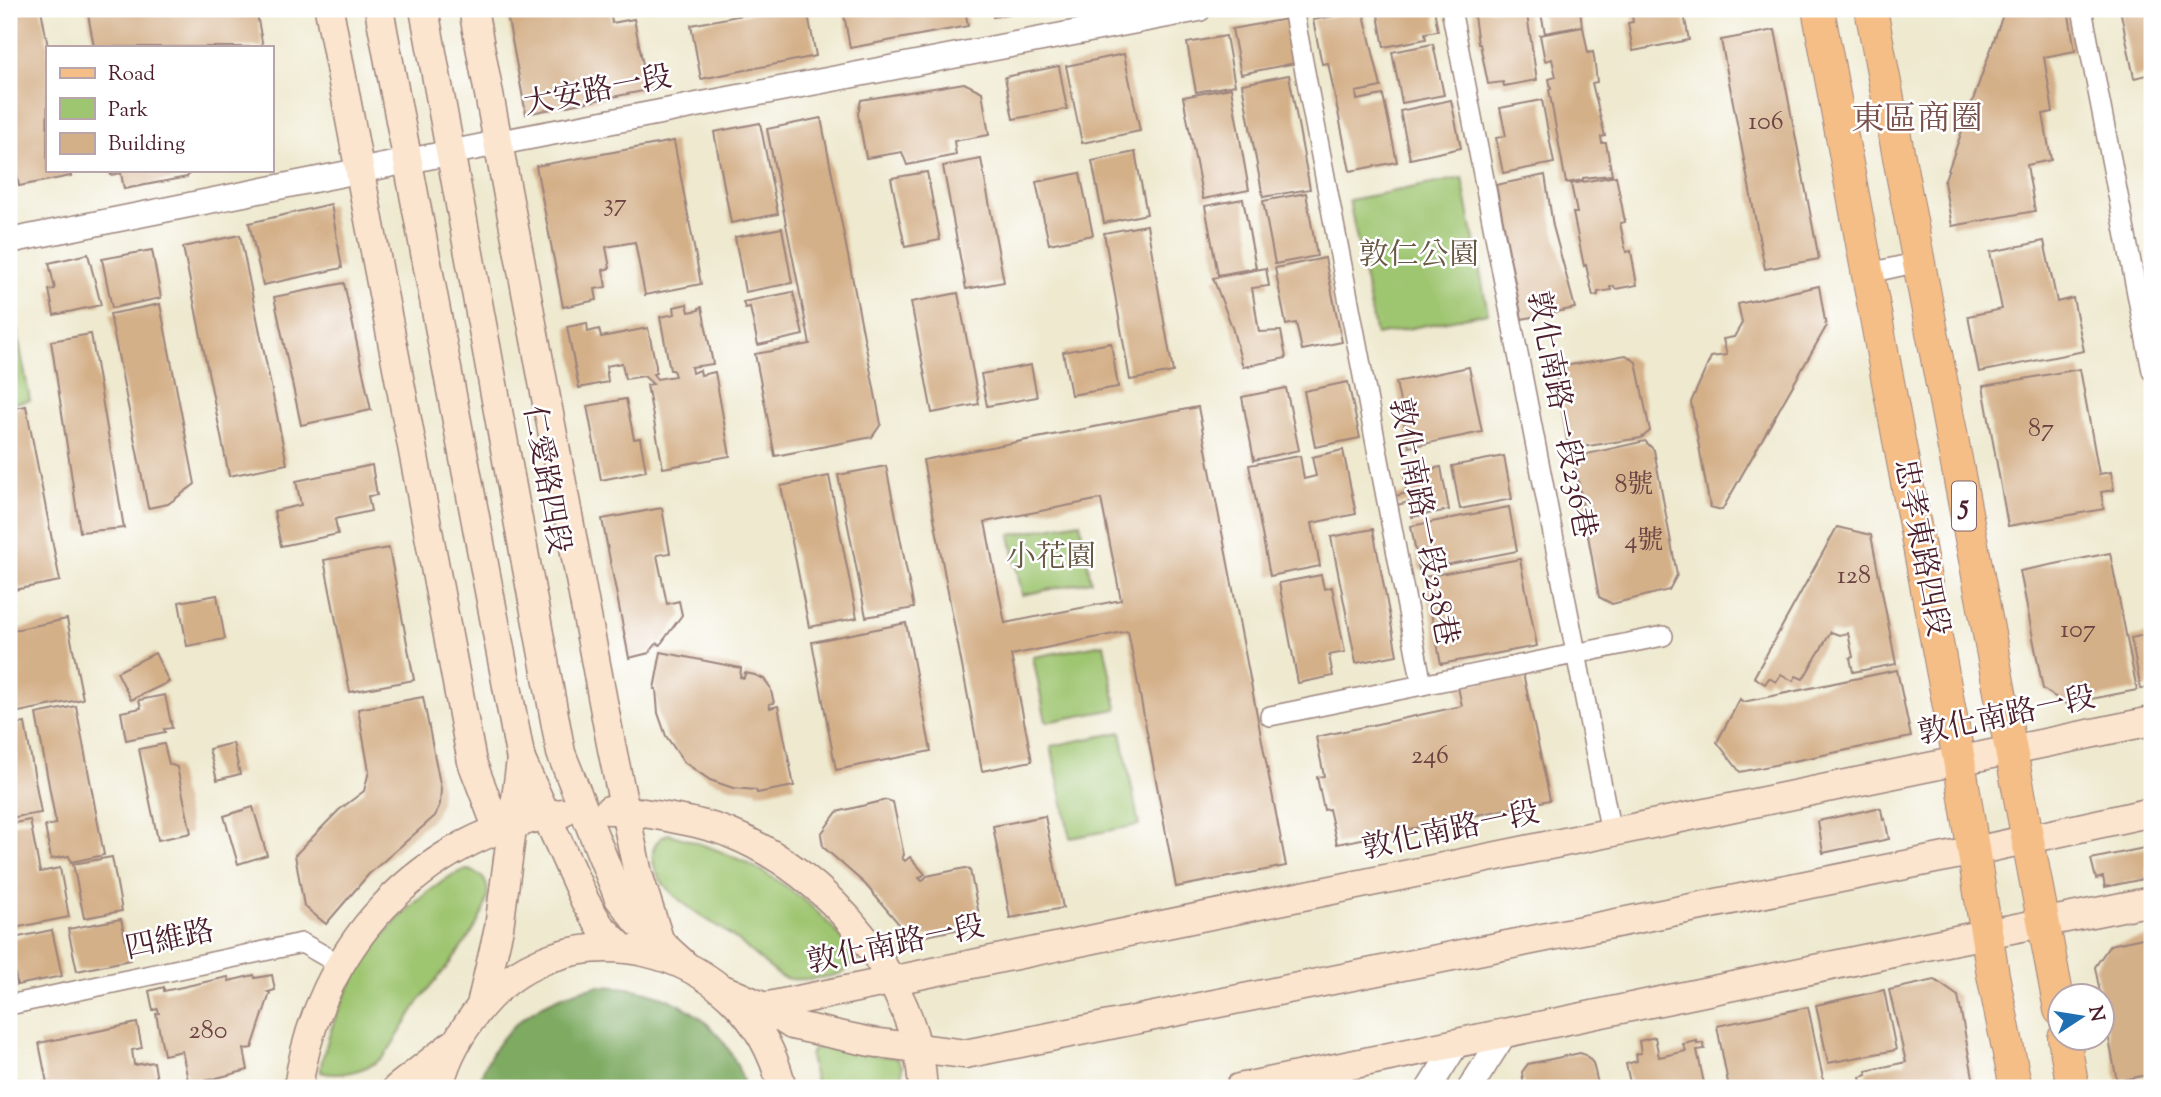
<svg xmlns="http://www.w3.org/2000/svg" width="2161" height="1097" font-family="'Sorts Mill Goudy','Noto Serif TC',serif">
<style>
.green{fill:#9ec570;stroke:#74724e;stroke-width:2}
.forest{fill:#7eaa62;stroke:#646446;stroke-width:2}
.building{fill:#d4b089;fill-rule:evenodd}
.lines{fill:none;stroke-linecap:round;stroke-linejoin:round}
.minor-casing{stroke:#9c847d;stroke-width:22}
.tertiary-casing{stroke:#9c847d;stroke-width:27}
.secondary-casing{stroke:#9c847d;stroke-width:31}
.primary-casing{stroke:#9c847d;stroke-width:34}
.minor{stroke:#fff;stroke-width:19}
.tertiary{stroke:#fff;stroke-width:24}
.secondary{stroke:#fbe5cf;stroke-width:28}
.primary{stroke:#f6be87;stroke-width:32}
.labels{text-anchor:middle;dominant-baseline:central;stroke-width:5;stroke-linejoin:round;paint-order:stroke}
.number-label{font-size:26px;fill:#6c4342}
.shield{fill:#fff;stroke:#80626b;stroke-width:2}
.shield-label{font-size:28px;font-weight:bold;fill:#4a1f2b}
.street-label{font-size:30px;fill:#4a1f2b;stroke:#fff}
.park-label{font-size:30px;fill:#675943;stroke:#fff}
.quarter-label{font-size:33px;fill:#7a524c;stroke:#fff}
</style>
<rect width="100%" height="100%" fill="#fff"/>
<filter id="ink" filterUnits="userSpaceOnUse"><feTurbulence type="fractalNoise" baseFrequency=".0143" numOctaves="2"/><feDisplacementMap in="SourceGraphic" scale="14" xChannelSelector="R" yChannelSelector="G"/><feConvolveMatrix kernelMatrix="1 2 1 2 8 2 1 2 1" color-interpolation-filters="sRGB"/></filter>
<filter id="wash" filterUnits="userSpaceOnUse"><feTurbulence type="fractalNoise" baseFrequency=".00686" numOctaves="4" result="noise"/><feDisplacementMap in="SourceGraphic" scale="28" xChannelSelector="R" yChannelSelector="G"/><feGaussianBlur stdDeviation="1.57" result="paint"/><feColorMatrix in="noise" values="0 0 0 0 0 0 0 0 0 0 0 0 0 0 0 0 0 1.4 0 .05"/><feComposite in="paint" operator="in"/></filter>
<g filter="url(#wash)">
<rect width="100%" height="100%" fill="#eee9cf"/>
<g class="green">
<polygon points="1462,178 1488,313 1376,335 1349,200"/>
<polygon points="9,289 30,400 9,404"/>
<polygon points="1080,522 1091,581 1022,595 1010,535"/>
<polygon points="1104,644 1117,709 1046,722 1033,657"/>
<polygon points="1121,732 1139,825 1070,838 1051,746"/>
<path d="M 668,834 C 748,856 810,890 858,960 C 852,965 847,970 841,973 C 829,978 794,982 782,977 C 775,974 745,946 736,939 C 711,920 650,892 653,854 C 653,844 659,838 668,834 Z"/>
<path d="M 468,870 C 527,885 435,979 420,1000 C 411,1013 391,1050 382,1058 C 367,1070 339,1078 321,1072 C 320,1061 325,1051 328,1040 C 345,981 385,923 435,887 C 445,880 455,871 468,870 Z"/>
<polygon points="818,1047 897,1058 902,1066 902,1075 879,1088 817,1088 810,1057 812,1050"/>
</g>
<path class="forest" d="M 597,986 C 666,986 726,1017 745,1088 L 477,1088 C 494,1029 539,998 597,986 Z"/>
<g id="blocks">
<g class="building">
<polygon points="9,9 41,9 48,47 47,170 70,170 71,176 19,186 9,129"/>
<polygon points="87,9 256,9 263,47 94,47"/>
<polygon points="506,9 610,9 612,23 634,19 648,90 526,114"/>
<polygon points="773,9 807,9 816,56 701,79 691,25"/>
<polygon points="843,9 965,9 968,26 850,48"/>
<polygon points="991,9 1030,9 1030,10 993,17"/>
<polygon points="1382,9 1434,9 1438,31 1425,33 1426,39 1384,47 1377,10"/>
<polygon points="1473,9 1528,9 1529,15 1527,15 1537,80 1504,86 1503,82 1488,84 1480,44 1478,44"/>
<polygon points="1540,9 1580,9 1582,26 1545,33"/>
<polygon points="1631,9 1683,9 1689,40 1633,51 1628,23 1633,22"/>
<polygon points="2005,9 2068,9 2075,51 2044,57 2053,112 2043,114 2051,160 2027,165 2035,211 1952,226 1944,182"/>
<polygon points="2120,9 2152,9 2152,74 2134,78"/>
<polygon points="1363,10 1381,87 1356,92 1357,100 1383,95 1397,162 1350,171 1328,63 1322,64 1313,20"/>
<polygon points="1287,19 1295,63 1241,74 1232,29"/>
<polygon points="1583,27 1588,53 1593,52 1594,57 1597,82 1592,83 1605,136 1601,137 1602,143 1606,143 1612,175 1583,178 1583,180 1566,183 1549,90 1551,89 1549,79 1556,77 1552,59 1545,61 1540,35"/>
<polygon points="1775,30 1819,259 1765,269 1721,40"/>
<polygon points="1226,36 1235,85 1196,92 1187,43"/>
<polygon points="1433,44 1444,95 1402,103 1392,52"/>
<polygon points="1124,54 1140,131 1082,143 1066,66"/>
<polygon points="1059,66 1067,109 1013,119 1005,77"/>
<polygon points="1289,75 1310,189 1263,197 1242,84"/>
<polygon points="964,83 982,92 989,135 954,141 956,155 907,165 902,152 866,158 858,114 861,100"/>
<polygon points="1231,88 1249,190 1203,199 1183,97"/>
<polygon points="1451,100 1461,148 1410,159 1400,111"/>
<polygon points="1542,100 1554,163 1503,173 1496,138 1506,136 1500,108"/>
<polygon points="821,118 881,424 872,437 775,456 755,354 810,344 767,129"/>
<polygon points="760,123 778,214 731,223 714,132"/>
<polygon points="674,141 701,284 645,295 635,242 606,247 610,268 603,270 606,287 595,289 597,300 563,307 536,166"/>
<polygon points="1135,152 1147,214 1104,223 1092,161"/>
<polygon points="981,159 1004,282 966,289 943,166"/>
<polygon points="110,170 198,170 198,171 190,173 187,177 124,189 121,173 111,175"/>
<polygon points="927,172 940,240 905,247 891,178"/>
<polygon points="1080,173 1093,235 1049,244 1036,182"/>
<polygon points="1545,175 1553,226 1575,308 1522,319 1496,185"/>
<polygon points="1616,176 1625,222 1620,223 1626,252 1631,251 1637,285 1615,289 1614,286 1610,287 1611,290 1598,292 1598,295 1593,296 1586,265 1584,266 1573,213 1577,213 1571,184"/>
<polygon points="1306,193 1317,256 1275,264 1263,201"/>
<polygon points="1243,199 1256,268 1218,275 1205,206"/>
<polygon points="331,204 342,268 263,285 249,223"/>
<polygon points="1147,225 1173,372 1130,380 1104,233"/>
<polygon points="782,228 792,283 745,292 735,237"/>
<polygon points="240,235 287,464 229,476 183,247"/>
<polygon points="2044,241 2057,302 2073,298 2084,351 1979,372 1968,316 2002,309 1990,252"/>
<polygon points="152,250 161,298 112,308 102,259"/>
<polygon points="88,254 101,305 54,315 49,290 55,289 49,263"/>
<polygon points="1325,258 1342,342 1302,350 1296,323 1286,325 1275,268"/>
<polygon points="1266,268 1269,286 1252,288 1259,332 1281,331 1286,358 1243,367 1232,327 1213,278"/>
<polygon points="344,283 371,410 301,425 274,297"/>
<polygon points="1819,286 1826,327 1722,510 1710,507 1691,402 1711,357 1727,355 1723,339 1734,337 1742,323 1738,304"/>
<polygon points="793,292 803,335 758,345 750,307 745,308 743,302"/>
<polygon points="958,293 979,404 932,413 911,302"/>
<polygon points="160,304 195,484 168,504 148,508 110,314"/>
<polygon points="687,304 689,312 699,310 699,308 702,307 713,364 691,367 692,373 700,370 701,375 715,372 730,456 663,468 647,385 653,384 644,376 625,379 622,363 606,366 608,382 579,388 567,327 587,323 588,332 599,329 601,337 648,328 656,366 656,373 653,374 657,379 675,376 673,370 670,370 660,317 675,314 674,307"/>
<polygon points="91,334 124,528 80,532 51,341"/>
<polygon points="1111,343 1118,387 1071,395 1063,352"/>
<polygon points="1626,355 1636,362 1650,431 1641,438 1575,448 1568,445 1556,374 1559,367"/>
<polygon points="1031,365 1037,397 987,406 981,374"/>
<polygon points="1469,367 1482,432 1409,447 1396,382"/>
<polygon points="2080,369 2099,474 2111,472 2114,490 2101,492 2104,509 2008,526 1983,386"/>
<polygon points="1348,382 1360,438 1315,447 1304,391"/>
<polygon points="1286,388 1299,450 1254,460 1242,397"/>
<polygon points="626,399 634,439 640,438 646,471 601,480 587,406"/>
<polygon points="26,406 60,581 9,591 9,409"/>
<path d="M 1198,407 L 1286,866 L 1176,887 L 1128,631 L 1011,655 L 1032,761 L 982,771 L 923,460 ZM 1101,499 L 1121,600 L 1005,623 L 985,522 Z"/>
<polygon points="1645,441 1654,450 1677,575 1669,590 1612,604 1599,597 1574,457"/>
<polygon points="1343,450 1356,514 1312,523 1320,566 1270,576 1249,465 1300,456 1304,479 1316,476 1312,457"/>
<polygon points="1504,456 1512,499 1460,509 1452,466"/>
<polygon points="372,465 377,495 368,496 371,511 335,519 338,534 281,546 274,511 301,505 296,481"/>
<polygon points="886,466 914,608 866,617 838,475"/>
<polygon points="1441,467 1449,510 1412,517 1409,502 1397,505 1395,496 1407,493 1404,474"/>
<polygon points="829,476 857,618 809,627 781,486"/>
<polygon points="1509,507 1517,551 1419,570 1411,526"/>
<polygon points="662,508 670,553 657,555 667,604 679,601 682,615 660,645 657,643 649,653 629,658 602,519"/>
<polygon points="1837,527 1871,535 1896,664 1853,672 1850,658 1853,657 1848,633 1839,635 1831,632 1803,679 1796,676 1793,681 1781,674 1776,682 1769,678 1765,684 1754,677"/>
<polygon points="1373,529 1397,655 1356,663 1331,537"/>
<polygon points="389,548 414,680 350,692 324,560"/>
<polygon points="2110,553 2137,690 2066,704 2043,689 2020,571"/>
<polygon points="1520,559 1537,646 1441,664 1424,577"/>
<polygon points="1321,575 1324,589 1332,587 1345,652 1329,655 1333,676 1298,683 1279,583"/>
<polygon points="217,595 225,639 187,646 179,602"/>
<polygon points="67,619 83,699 9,714 9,631"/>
<polygon points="906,623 931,751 836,770 812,642"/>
<polygon points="2152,633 2152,687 2141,689 2131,638"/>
<polygon points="661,652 741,668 740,677 744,678 745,673 755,675 764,679 770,687 774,703 769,704 770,708 778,706 794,786 757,793 756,790 733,788 710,780 684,762 666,736 658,713 656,689 654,689"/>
<polygon points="155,653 169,682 131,700 117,672"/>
<polygon points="1897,670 1911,737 1740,772 1717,742 1740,699 1743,702"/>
<polygon points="1523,673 1550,800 1337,844 1329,809 1324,810 1317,777 1324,776 1316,737 1462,706 1458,687"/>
<polygon points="165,695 172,728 164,729 165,732 126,740 121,712 141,708 139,700"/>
<polygon points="423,697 441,789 440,804 435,816 369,874 326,924 304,906 295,855 339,810 364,791 369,771 358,709"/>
<polygon points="76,706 104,855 71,862 69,856 51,859 45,826 56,824 36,714"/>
<polygon points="25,723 41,813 9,818 9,726"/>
<polygon points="233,743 240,774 217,780 209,749"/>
<polygon points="164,744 169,764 177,767 191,833 158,840 139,749"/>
<polygon points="886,800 893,802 904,855 902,858 905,861 910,857 925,874 919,878 922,881 927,876 965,868 970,870 979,915 974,926 921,937 912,935 904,930 865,884 823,847 821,834 837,812"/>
<polygon points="253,807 267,855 238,864 224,816"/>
<polygon points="1877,808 1881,809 1883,820 1885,819 1889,839 1823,853 1818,821"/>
<polygon points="1045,816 1063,908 1010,918 993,826"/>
<polygon points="30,820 40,872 60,868 69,917 9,929 9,824"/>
<polygon points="2149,847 2152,868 2146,869 2148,878 2105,887 2103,877 2096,879 2091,859"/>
<polygon points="112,857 122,911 84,918 73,864"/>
<polygon points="121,919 130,960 77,971 68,929"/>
<polygon points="52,930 62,976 17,985 9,939"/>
<polygon points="2152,936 2152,1074 2117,1081 2095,967 2110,945"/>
<polygon points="254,975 255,978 272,975 275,990 268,992 270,993 252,1048 244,1049 248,1070 189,1085 182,1051 164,1055 156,1014 159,1013 158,1009 153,1010 149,991 164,987 164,991 228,977 229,981"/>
<polygon points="1935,980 1958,996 1975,1088 1862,1088 1860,1077 1867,1075 1866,1071 1906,1062 1889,990"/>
<polygon points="1884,990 1896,1050 1828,1063 1816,1005"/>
<polygon points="1808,1007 1825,1088 1729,1088 1717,1026"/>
<polygon points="137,1023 142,1048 132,1050 134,1065 154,1062 158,1086 149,1088 40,1088 40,1085 47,1083 39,1043"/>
<polygon points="1655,1037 1659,1057 1686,1051 1683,1044 1697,1041 1697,1044 1703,1043 1705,1049 1697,1050 1705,1088 1631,1088 1626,1064 1637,1061 1636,1054 1641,1053 1639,1041"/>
<polygon points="1580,1053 1586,1055 1593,1063 1599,1088 1524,1088 1522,1072 1528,1064"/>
</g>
</g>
</g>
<g filter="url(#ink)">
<use href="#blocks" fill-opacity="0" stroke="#9c847d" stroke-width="2"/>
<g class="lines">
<defs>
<g id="minor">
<polyline points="1293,9 1422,685"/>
<polyline points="1451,9 1611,833"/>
<polyline points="2082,9 2152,371"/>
<polyline points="1869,273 1919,262"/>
<polyline points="1270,716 1663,636"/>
<polyline points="9,1005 302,943 339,964"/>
</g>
<g id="tertiary">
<polyline points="9,241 498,143 1199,9"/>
<polyline points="1429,1088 1458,1042"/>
<polyline points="1470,1088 1505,1033"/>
</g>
<g id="secondary">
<polyline points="329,9 472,762 498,830"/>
<polyline points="379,9 521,760 585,901 600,926 622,948"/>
<polyline points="424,9 561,753 619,898 638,922 685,965"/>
<polyline points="473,9 611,744 638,874 659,939"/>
<path d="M 609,810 C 629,809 648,814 667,817 C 688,821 710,825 729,833 C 828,872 917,979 923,1088"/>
<polyline points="723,989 764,1007 792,1025 871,1042 965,1054 1975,851 2152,812"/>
<polyline points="481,1005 499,928 521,760"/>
<polyline points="764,1007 2152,721"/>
<path d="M 298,1088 C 317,949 420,834 562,813"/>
<polyline points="397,1088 452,1045"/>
<path d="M 439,1088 C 444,1063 455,1042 470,1021 C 557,895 749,942 782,1088"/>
<polyline points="1239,1088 1941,943 2152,901"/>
</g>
<g id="primary">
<polyline points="1818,9 1959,760 1993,975 2016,1088"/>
<polyline points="1871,9 2060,1010"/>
<polyline points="2064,1038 2073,1088"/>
</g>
</defs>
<use href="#minor" class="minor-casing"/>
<use href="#tertiary" class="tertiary-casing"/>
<use href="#secondary" class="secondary-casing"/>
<use href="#primary" class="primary-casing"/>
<use href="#minor" class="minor"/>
<use href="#tertiary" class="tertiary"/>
<use href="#secondary" class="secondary"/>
<use href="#primary" class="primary"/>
</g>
</g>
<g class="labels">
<g class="number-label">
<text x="1766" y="122">106</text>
<text x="615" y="204">37</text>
<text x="2041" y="429">87</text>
<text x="1634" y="485">8號</text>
<text x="1644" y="541">4號</text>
<text x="1854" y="576">128</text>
<text x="2078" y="630">107</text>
<text x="1430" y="756">246</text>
<text x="208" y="1031">280</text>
</g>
<rect class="shield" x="1952" y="481.5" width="24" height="49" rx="5"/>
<g class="shield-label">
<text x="1964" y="506">5</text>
</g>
<g class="street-label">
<text transform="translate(598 92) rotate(-11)">大安路一段</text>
<text transform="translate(1560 415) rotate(79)">敦化南路一段236巷</text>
<text transform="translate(545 480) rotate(80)">仁愛路四段</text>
<text transform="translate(1422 522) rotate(79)">敦化南路一段238巷</text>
<text transform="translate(1920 548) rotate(79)">忠孝東路四段</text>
<text transform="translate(2007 717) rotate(-12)">敦化南路一段</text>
<text transform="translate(1451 832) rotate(-12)">敦化南路一段</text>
<text transform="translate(170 941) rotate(-12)">四維路</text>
<text transform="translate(896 946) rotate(-12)">敦化南路一段</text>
</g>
<g class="park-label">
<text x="1419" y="256">敦仁公園</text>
<text x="1051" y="558">小花園</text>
</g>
<g class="quarter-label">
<text x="1917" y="121">東區商圈</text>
</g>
</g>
<rect width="2161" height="1097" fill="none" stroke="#fff" stroke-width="35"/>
<rect x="46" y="46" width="228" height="126" fill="#ffffff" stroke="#b7a5aa" stroke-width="2"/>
<rect x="60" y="68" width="35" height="10" fill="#f6be87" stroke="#b7a5aa" stroke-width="2"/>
<text x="108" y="80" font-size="21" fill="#4a1f2b">Road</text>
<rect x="60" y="98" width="35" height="21" fill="#9ec570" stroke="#b7a5aa" stroke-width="2"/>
<text x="108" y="116" font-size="21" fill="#4a1f2b">Park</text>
<rect x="60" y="133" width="35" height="21" fill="#d4b089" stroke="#b7a5aa" stroke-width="2"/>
<text x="108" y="150" font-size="21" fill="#4a1f2b">Building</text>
<g transform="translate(2081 1017) rotate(78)"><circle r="33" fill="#ffffff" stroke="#b7a5aa" stroke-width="2"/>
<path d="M0-5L12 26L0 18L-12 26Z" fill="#1f6fb2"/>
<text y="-10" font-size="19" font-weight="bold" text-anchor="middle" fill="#4a1f2b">N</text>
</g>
</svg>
